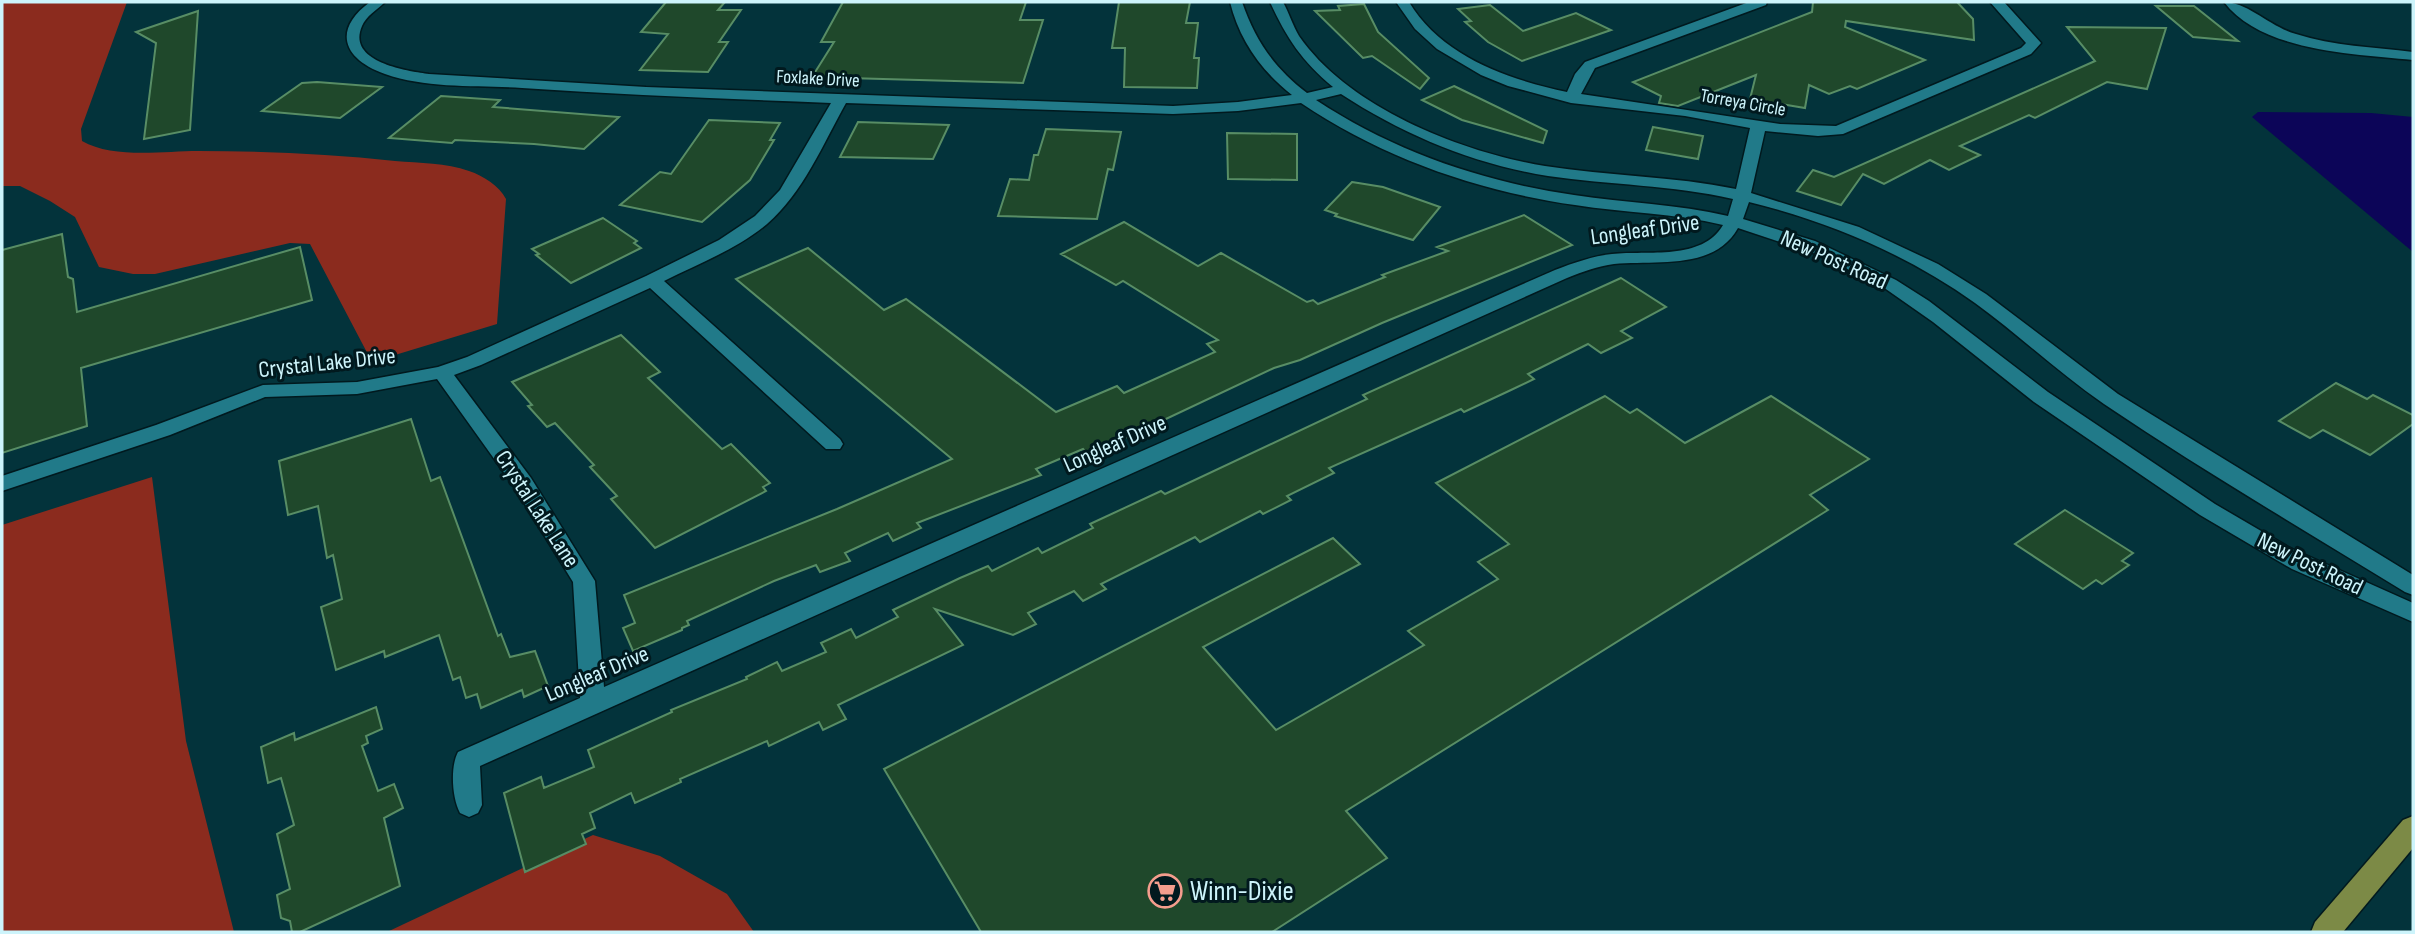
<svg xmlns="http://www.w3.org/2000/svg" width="2415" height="934" font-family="'Sofia Sans Condensed',sans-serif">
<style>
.green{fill:#8b2b1e}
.water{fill:#0c0558}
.building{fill:#1f482b;stroke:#588d65;stroke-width:2}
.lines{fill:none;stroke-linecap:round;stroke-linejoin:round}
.minor-casing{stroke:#01191e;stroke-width:3}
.major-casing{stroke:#01191e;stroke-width:3}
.minor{fill:#217a89;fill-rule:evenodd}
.major{fill:#7c8a46;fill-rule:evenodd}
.labels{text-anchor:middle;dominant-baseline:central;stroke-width:6;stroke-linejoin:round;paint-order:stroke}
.far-street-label{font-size:19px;fill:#cdf4fb;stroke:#01191e}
.street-label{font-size:23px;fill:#cdf4fb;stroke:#01191e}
.near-poi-label{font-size:28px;fill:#cdf4fb;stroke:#01191e;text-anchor:start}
</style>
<rect width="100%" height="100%" fill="#03333b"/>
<g class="green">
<path d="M 2,2 L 127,2 L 81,129 L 82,141 C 113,159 163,151 198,151 C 264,151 330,154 395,161 C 420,163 446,163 469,171 C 484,176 499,186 506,199 L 497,324 L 372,362 L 310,244 L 290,243 L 155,274 L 133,274 L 99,267 L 75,217 L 50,201 L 20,186 L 2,186 Z"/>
<polygon points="152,477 186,741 234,932 2,932 2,525"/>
<polygon points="593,835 660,856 727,894 754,932 387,932"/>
</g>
<polygon class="water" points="2258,112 2371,113 2413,117 2413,252 2252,117"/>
<g class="building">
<polygon points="666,2 725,2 718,10 741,10 719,42 728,42 708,72 640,70 668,34 641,32"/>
<polygon points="843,2 1026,2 1020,20 1043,20 1023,83 812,77 834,42 821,42"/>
<polygon points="1119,2 1190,2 1186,23 1198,23 1194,58 1199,58 1197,88 1124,87 1125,48 1112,48"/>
<polygon points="1813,2 1957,2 1973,19 1974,40 1846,21 1845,27 1925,60 1857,89 1850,86 1829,94 1809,85 1805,108 1750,99 1756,75 1678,106 1659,103 1661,96 1633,82 1812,12"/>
<polygon points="1364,4 1378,32 1429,78 1420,89 1372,56 1363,58 1315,11 1340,10 1338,6"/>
<polygon points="1490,5 1523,31 1576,13 1611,30 1522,61 1488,42 1465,22 1471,21 1458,9"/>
<polygon points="2156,6 2194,6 2238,41 2193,37"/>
<polygon points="198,11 190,130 144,139 156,43 136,32"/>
<polygon points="2067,27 2166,28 2147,89 2107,82 2035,118 2029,115 1960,146 1980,155 1949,170 1930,160 1884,184 1863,174 1841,205 1797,191 1813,170 1834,177 2095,61"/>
<polygon points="317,82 382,87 340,118 262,111 302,83"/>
<polygon points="1454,86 1547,131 1543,143 1462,120 1422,100"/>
<polygon points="441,96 500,100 493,107 619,117 584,149 534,144 455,140 452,143 389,138"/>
<polygon points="709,120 780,123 770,140 774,140 750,180 702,222 620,205 660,172 671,174"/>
<polygon points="858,122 949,125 933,159 840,157"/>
<polygon points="1653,127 1703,136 1698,159 1646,150"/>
<polygon points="1046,129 1121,132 1113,170 1108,169 1097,219 998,216 1010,179 1029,180 1034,155 1038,155"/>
<polygon points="1227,133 1297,134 1297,180 1228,179"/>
<polygon points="1352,182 1383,187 1440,207 1413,240 1335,216 1337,214 1325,210"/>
<polygon points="1524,215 1572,245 1382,323 1300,360 1274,368 1132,435 1087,453 1083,449 1036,469 1041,475 917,523 921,528 893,541 888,533 845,553 850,561 820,572 816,565 774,581 687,621 689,625 682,628 682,630 633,651 623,628 635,623 624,595 837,509 952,459 736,279 808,248 884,310 906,299 1056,412 1117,386 1124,393 1215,352 1207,344 1218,340 1123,281 1116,285 1061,254 1124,222 1198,266 1221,253 1307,302 1313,300 1318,304 1385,277 1382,275 1448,251 1437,247"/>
<polygon points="603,218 637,241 634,243 641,248 571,283 536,255 539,254 532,249"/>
<polygon points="62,234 68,277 73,279 77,312 300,247 312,300 81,368 87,426 2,453 2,250"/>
<polygon points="1621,278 1666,307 1621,331 1632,338 1601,353 1588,344 1528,374 1534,379 1511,390 1464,412 1461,409 1329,468 1334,473 1287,496 1291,500 1263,514 1260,511 1200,542 1195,537 1101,584 1106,589 1083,601 1074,591 1028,613 1036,624 1013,635 935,609 963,645 838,705 846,719 823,730 819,722 769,746 767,741 680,779 681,782 635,803 631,793 590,813 595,828 582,834 586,844 525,872 504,793 541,777 544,788 594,767 588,750 672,712 671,710 747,679 746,677 777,662 782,671 826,652 821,643 851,629 856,638 898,617 893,610 960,578 988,566 992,571 1038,548 1042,553 1093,528 1090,524 1161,491 1165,494 1367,399 1363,395"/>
<polygon points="621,335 660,372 648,378 722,449 731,444 770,483 763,487 766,491 655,548 611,499 617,496 590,467 594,465 555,423 547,427 528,406 532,405 512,382"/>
<polygon points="2336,383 2367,399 2373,395 2413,415 2413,424 2370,455 2323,430 2310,438 2279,421"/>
<polygon points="1605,396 1630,413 1637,409 1685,443 1771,396 1869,459 1810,495 1828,510 1346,811 1387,858 1272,932 981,932 884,769 1333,538 1360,564 1203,647 1276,730 1424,645 1408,631 1498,579 1478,562 1509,544 1436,483"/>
<polygon points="411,419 431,481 440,477 498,636 501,634 510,657 535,651 548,686 524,697 522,690 481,708 477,694 466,698 460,677 453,680 439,635 385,657 384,651 336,670 321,607 342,599 333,555 327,558 318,506 288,515 279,461"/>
<polygon points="2065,510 2133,553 2122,561 2129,565 2102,584 2096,580 2083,589 2015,544"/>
<polygon points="376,707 382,729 366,736 368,743 362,746 378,791 394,784 403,808 384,818 400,886 300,932 292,932 290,921 281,918 277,895 290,889 277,834 294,825 281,778 268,783 261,747 294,733 295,740"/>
</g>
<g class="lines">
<defs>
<g id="minor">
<path d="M 370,2 L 385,2 C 377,10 366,16 362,26 C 346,62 407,71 429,74 L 646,87 L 1173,106 L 1238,102 L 1292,95 C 1261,71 1239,39 1230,2 L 1242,2 C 1255,40 1274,68 1307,93 L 1333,87 C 1302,61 1287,39 1270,2 L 1283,2 C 1289,13 1293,26 1299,36 C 1349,108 1461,152 1545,166 C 1608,176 1673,176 1736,189 L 1750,128 L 1685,116 L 1571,103 L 1508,86 L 1481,75 L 1437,49 L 1415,29 L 1396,2 L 1409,2 C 1441,56 1509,80 1567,92 L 1575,74 L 1585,62 L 1749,2 L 1767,2 L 1766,5 L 1595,68 L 1581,94 L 1780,124 L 1836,126 L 2021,48 L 2026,43 L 1990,2 L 2004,2 L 2041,43 L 2031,54 L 1843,134 L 1818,136 L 1765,131 L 1751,193 L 1859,227 L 1938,264 L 1986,294 L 2118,394 L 2413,575 L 2413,595 L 2405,592 C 2304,530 2202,470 2104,404 C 2059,373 2019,335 1975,303 C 1908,255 1828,221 1749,202 L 1743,219 L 1815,241 L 1896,280 L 1929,301 L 2048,392 L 2215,504 L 2290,548 L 2413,603 L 2413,622 L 2292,569 L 2200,515 L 2034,402 L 1933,322 L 1883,287 L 1819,255 L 1738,228 C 1714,271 1655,260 1614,264 C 1598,266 1582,272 1567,278 L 480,766 L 482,805 L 478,813 L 469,817 L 460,813 C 452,798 450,767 458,752 L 580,698 L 573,582 L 515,488 L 437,379 L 357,394 L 265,397 L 170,435 L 2,491 L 2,476 L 156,425 L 263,385 L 357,382 L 438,367 L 467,357 L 646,276 L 719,240 L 755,216 L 780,190 L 831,103 C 728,99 625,95 522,88 C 477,85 428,89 385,74 C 343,59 332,30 370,2 ZM 1341,94 C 1404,135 1473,164 1548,176 C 1610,185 1672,185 1733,199 L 1728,216 C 1677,204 1626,203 1574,195 C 1483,182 1393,151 1316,100 ZM 846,103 L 1173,114 L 1238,111 L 1301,103 C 1383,158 1477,191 1575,205 C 1625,213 1674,213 1723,225 C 1702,261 1648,250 1612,254 C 1593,256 1573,263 1555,270 L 604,687 L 595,581 L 531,478 L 454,375 L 481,365 L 650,288 L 826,449 L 840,449 L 843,444 L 840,439 L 664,281 C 698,264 737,249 767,224 C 803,193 823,144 846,103 Z"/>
<path d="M 2224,2 C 2248,2 2270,27 2296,34 C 2333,46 2374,47 2413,52 L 2413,60 C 2355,54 2262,52 2224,2 Z"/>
</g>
<polygon id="major" points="2413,816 2413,848 2343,932 2311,932 2315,922 2403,820"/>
</defs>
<use href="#minor" class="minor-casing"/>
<use href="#major" class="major-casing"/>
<use href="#minor" class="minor"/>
<use href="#major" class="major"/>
</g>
<defs>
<symbol id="supermarket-ring" viewBox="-11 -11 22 22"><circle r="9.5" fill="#01191e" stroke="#f49d8d" stroke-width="1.5"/><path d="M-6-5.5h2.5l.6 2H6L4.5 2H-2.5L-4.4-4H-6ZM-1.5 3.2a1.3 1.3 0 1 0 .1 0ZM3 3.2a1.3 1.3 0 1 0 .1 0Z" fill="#f49d8d"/></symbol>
</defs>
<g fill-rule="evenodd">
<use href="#supermarket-ring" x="1146" y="872" width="38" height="38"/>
</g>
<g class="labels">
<g class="far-street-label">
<text transform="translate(818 79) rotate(3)">Foxlake Drive</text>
<text transform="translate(1743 103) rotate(10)">Torreya Circle</text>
</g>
<g class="street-label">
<text transform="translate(1645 230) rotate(-8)">Longleaf Drive</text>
<text transform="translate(1834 260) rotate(24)">New Post Road</text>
<text transform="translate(327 363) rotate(-6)">Crystal Lake Drive</text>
<text transform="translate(1115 444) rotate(-24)">Longleaf Drive</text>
<text transform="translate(537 509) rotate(57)">Crystal Lake Lane</text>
<text transform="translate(2310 564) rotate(26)">New Post Road</text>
<text transform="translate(597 674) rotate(-23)">Longleaf Drive</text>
</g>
<g class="near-poi-label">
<text x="1190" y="891">Winn-Dixie</text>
</g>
</g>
<rect width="2415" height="934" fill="none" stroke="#cdf4fb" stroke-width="7"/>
</svg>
